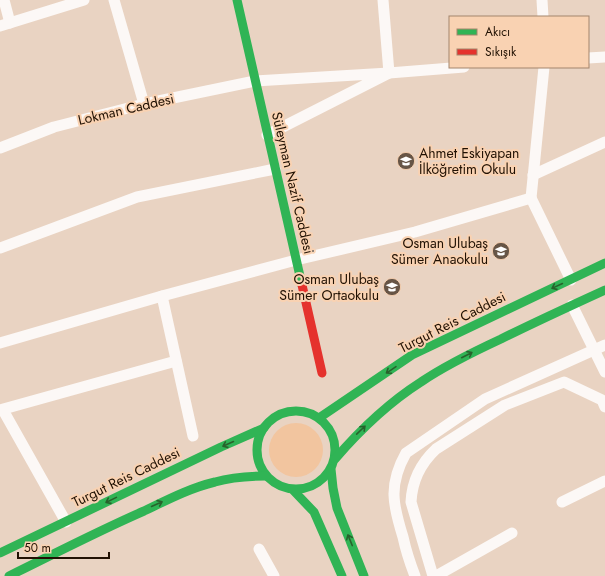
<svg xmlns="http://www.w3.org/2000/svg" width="605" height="576" font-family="Jost,sans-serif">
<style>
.green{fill:#f2c59f}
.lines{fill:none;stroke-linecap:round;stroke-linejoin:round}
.street{stroke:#fcf8f6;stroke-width:11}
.fast{stroke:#30b455;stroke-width:9}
.jam{stroke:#e5322d;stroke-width:9}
.oneway{stroke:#28622c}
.labels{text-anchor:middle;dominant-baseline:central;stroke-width:4;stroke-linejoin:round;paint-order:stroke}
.street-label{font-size:14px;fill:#211103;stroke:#f9d2b2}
.poi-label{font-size:14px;fill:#211103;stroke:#f9d2b2;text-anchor:end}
</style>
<rect width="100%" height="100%" fill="#e9d3c2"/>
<circle class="green" cx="296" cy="450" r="27"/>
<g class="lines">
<g class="street">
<polyline points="4,0 10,23"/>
<polyline points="114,0 144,104"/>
<polyline points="383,0 389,73 464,67"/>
<polyline points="542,0 543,17"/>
<polyline points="0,26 84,0"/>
<polyline points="588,58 605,57"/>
<polyline points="0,148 54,127 144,104 255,81 389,73 267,135"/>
<polyline points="533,175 605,142"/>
<polyline points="531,198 544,67"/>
<polyline points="0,248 137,197 275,169"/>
<polyline points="162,296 193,436"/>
<polyline points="572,305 605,372"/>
<polyline points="0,343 162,296 296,260 415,232 531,198 571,280"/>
<polyline points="0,410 176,361"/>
<polyline points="3,410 66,522"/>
<polyline points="562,502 605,481"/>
<polyline points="259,549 274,576"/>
<path d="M 415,576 C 410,563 406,551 403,537 C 393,505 388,485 406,453 L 485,399 L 605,345"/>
<path d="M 433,576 L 411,502 C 412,481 420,464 436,449 L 505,405 L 564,382 L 602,400 L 605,407"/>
<polyline points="436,576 512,533"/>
</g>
<g class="fast">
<polyline points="237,0 302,285"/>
<circle cx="296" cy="450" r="39"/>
<polyline points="319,418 412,355 605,263"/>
<path d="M 335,459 C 360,430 388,403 421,382 C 446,365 473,352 501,339 C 535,322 570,306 605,290"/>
<polyline points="331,469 333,488 337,508 364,576"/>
<polyline points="293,490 314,512 342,576"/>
<polyline points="0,553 221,447 264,428"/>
<path d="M 9,576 C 54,554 98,531 144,511 C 167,500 190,488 215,482 C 232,477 248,476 266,476"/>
</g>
<polyline class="jam" points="302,285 322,373"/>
</g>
<defs><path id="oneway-shaft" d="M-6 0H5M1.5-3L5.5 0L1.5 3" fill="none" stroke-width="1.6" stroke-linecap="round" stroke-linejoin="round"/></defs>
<g class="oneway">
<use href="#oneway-shaft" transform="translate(557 286) rotate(155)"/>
<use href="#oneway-shaft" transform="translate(467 355) rotate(-27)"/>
<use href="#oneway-shaft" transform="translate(391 370) rotate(146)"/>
<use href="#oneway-shaft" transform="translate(361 430) rotate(-44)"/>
<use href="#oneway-shaft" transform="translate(228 444) rotate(156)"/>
<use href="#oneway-shaft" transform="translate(111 500) rotate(154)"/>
<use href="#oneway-shaft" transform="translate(157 504) rotate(-24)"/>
<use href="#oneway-shaft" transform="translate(350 540) rotate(-112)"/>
</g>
<defs>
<symbol id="school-disc" viewBox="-11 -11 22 22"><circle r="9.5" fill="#675546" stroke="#f9d2b2"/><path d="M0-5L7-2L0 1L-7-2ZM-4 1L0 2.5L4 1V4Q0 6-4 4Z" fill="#fff"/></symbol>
</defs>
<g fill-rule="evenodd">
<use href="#school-disc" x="396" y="151" width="20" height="20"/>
<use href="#school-disc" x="491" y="241" width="20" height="20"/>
<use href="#school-disc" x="382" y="277" width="20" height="20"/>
</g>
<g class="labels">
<g class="street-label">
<text transform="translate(126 109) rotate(-13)">Lokman Caddesi</text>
<text transform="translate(293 183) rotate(77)">Süleyman Nazif Caddesi</text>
<text transform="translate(452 322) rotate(-27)">Turgut Reis Caddesi</text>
<text transform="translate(126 477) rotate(-26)">Turgut Reis Caddesi</text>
</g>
<g class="poi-label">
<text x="419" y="153" text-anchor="start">Ahmet Eskiyapan<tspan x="419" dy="16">İlköğretim Okulu</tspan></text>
<text x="488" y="243">Osman Ulubaş<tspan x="488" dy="16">Sümer Anaokulu</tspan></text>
<text x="379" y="279">Osman Ulubaş<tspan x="379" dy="16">Sümer Ortaokulu</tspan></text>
</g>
</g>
<rect x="449" y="16" width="140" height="52" fill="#f9d2b2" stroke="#a3856c"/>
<rect x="457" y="29" width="20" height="6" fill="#30b455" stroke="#a3856c"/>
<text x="485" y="36" font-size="12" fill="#211103">Akıcı</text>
<rect x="457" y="49" width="20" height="6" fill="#e5322d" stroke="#a3856c"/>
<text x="485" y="56" font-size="12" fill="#211103">Sıkışık</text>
<path d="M18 552v6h91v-6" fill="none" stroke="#211103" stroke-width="2"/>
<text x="24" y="552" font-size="12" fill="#211103" stroke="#f9d2b2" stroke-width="3" paint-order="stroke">50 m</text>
</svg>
